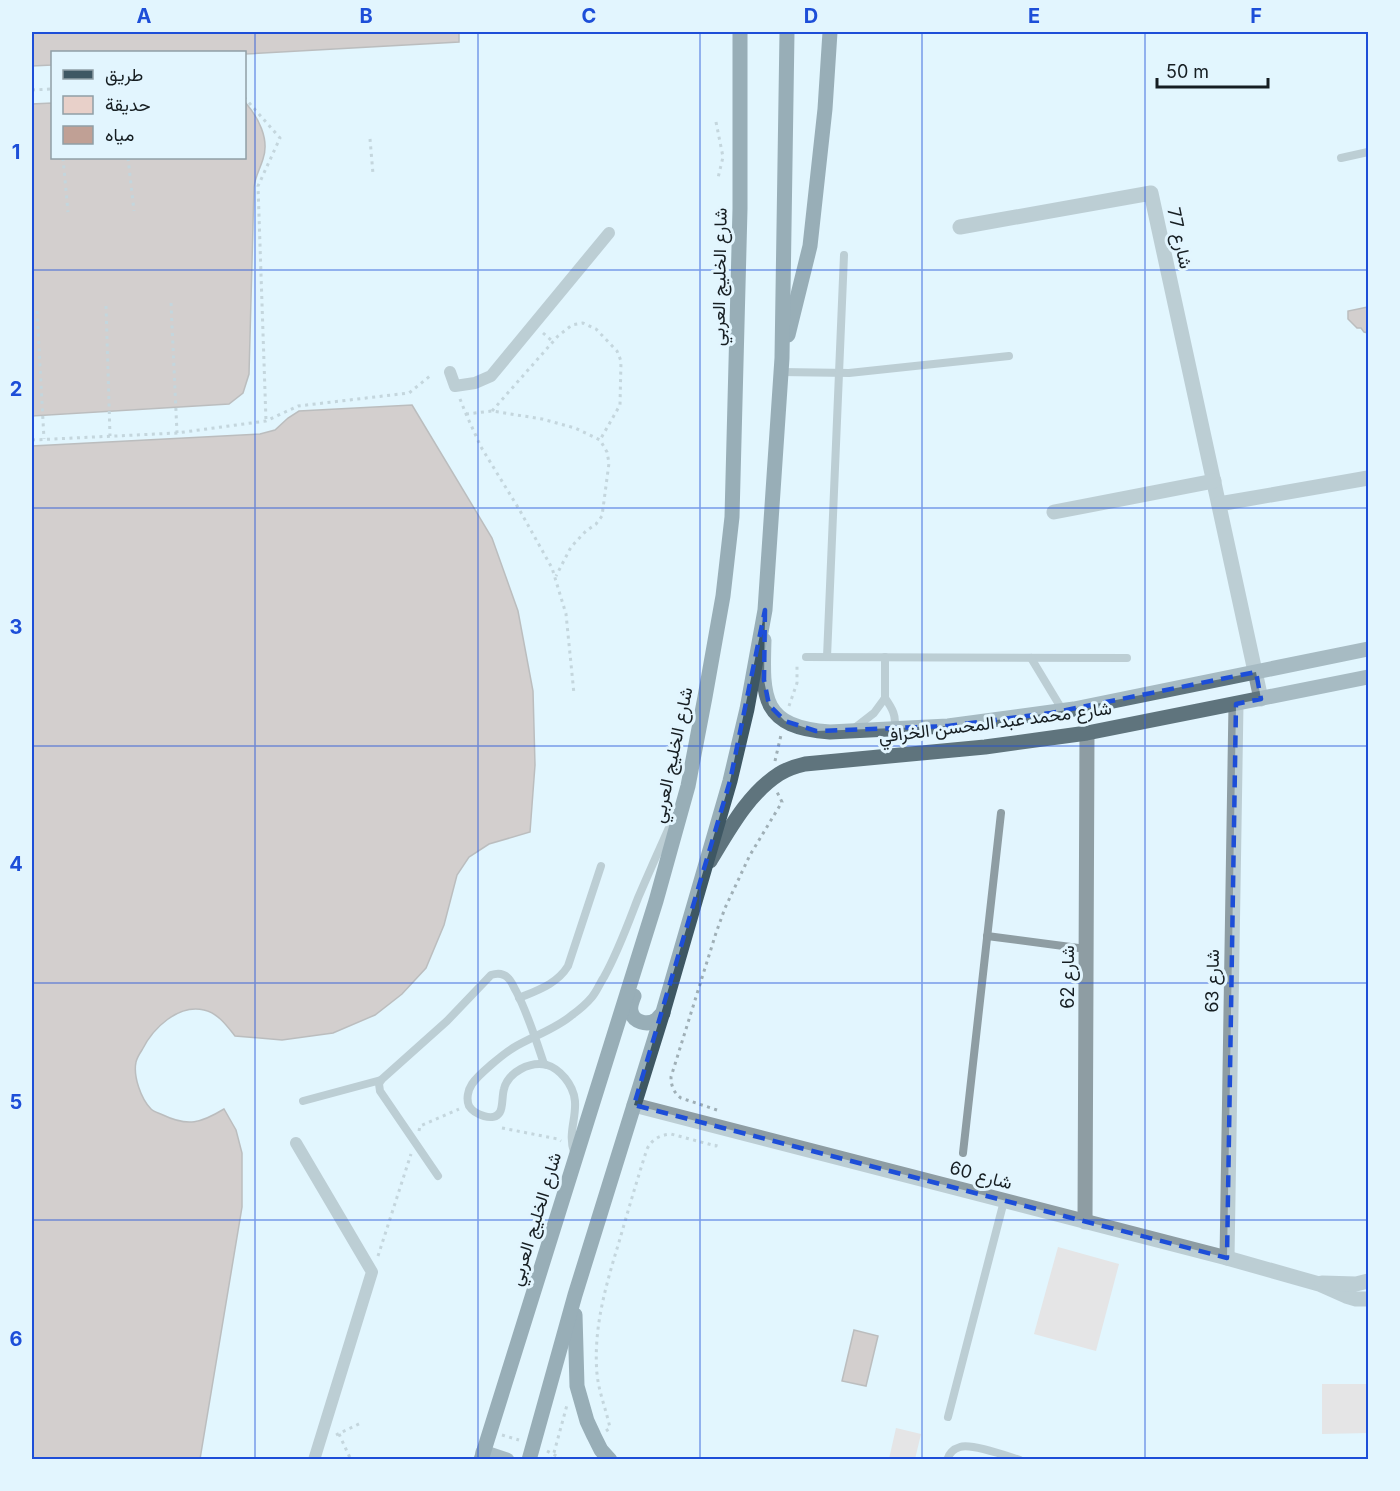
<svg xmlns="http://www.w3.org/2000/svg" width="1400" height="1491" font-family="Inter,Vazirmatn,sans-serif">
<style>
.green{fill:#e8d0c9}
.water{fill:#c0a095;stroke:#8d7972;stroke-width:1.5}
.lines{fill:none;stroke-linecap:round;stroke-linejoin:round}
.path{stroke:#9fafb6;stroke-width:3;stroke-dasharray:3 4.5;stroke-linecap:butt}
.service{stroke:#8e9da3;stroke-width:8}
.pedestrian{stroke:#8e9da3;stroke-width:12}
.minor{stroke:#8e9da3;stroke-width:15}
.secondary{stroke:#5f747d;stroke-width:15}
.primary{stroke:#3e5763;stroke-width:15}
.marked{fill:none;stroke:#1d4ed8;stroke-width:4.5;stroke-dasharray:12 8;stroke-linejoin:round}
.grid{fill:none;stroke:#1d4ed8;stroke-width:1.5;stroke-opacity:0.55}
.labels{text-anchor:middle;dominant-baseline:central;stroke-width:6;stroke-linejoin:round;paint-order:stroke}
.street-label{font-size:18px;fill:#161e22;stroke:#e2f5fe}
.neatline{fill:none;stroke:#1d4ed8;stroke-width:2}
.grid-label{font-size:20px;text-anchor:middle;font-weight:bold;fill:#1d4ed8}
</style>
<rect width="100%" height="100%" fill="#e2f5fe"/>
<g class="green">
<polygon points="1058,1247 1119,1264 1096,1351 1034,1334"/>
<polygon points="1322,1384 1368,1384 1368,1433 1322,1434"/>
<polygon points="896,1428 921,1434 915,1459 889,1459"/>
</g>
<g class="water">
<polygon points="32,32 459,32 459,42 245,54 244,52 52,52 52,65 32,66"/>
<path d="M 245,102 C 258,117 270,139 263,159 C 260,169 255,177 254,187 L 249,374 L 243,393 L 229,404 L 32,416 L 32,104 L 52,103 L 52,158 L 244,158 Z"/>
<polygon points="1368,307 1368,333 1364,332 1361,328 1357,328 1348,319 1348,311"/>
<path d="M 412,405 L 492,538 L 518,611 L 533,691 L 535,765 L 530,832 L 489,844 L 469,857 L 457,875 L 444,925 L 426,968 L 402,994 L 375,1015 L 333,1033 L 282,1040 L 235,1036 C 227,1026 218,1013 204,1010 C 178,1004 153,1028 142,1050 C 140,1053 137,1058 136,1062 C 133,1076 141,1099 151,1109 C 154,1112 159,1113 163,1115 C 188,1127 201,1123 224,1109 L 236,1130 L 242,1153 L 242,1207 L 200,1459 L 32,1459 L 32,446 L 260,434 L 275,430 L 288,418 L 299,411 Z"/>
<polygon points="854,1330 878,1336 866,1386 842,1381"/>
</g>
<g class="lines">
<g class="path">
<polyline points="32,90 52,89"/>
<polyline points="244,97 280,138 258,186 266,421"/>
<polyline points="716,122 723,157 718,178"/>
<polyline points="370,139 373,174"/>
<polyline points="63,158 68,212"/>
<polyline points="128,158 134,211"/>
<polyline points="171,303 177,433"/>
<polyline points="106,306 110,436"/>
<polyline points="37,311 44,439"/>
<polyline points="543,333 552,341"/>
<polyline points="460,399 466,414 481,447 519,509 552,568 566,614 574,694"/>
<polyline points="492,411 558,336 572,325 583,323 596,329 617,351 621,361 620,405 600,440"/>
<polyline points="466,414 492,411 542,419 575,428 600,440 607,452 609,463 602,516 596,524 586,531 571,547 556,576"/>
<polyline points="32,440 177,433 266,421 298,406 409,393 430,376"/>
<polyline points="789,706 797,683 797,663"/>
<polyline points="775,761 781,735"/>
<path d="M 717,1110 L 681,1098 C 674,1093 671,1086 671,1077 L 716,933 L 725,908 L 750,855 L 782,802 L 777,792"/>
<polyline points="502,1128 558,1139 561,1141"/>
<polyline points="419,1131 420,1126 459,1109"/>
<polyline points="378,1256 411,1154"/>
<path d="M 606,1431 L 610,1428 C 606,1409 599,1393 597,1374 C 593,1328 606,1285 619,1242 C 628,1211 637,1180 647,1149 C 652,1139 660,1135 671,1134 L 716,1146 L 717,1142"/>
<polyline points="339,1434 351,1460"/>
<polyline points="336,1435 361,1423"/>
<polyline points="502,1435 519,1440"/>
<polyline points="547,1451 564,1460"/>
<polyline points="552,1460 567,1405"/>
</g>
<g class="service">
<polyline points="1341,158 1368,152"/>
<polyline points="781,372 849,373 1009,356"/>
<polyline points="806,657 1127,658"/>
<polyline points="827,657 844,255"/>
<polyline points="1031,658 1063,711"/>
<path d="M 885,698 C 892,708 897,716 894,729"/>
<polyline points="856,727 874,713 885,698 885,657"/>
<polyline points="987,936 1086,949"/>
<path d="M 519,998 C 538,990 557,984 568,966 L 601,866"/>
<polyline points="303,1101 381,1080"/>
<path d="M 574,1152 C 565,1126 587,1105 565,1078 C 560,1072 554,1067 547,1065 C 530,1061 508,1072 504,1089 C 502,1095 503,1107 500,1112 C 494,1123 474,1114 469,1106 C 466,1099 468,1090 472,1084 C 478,1075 503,1054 513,1048 C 531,1037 556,1029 572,1015 C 579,1010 587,1003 592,997 C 597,991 600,983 604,977 C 618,952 628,924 638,898 C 649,872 660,848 671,823"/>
<polyline points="963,1153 1001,813"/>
<path d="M 438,1176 L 380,1091 L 379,1084 L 381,1080 L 447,1021 L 491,975 C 497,973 504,973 509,979 C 512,982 514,988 516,991 C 528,1014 536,1040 544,1064"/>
<polyline points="948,1417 1004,1201"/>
<path d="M 947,1460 C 949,1453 953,1449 960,1447 C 971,1443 1007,1456 1020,1460"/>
</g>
<g class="pedestrian">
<polyline points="450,372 455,386 475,383 491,376 609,233"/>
<polyline points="296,1143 372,1272 314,1460"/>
</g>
<g class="minor">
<polyline points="960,227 1151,193 1261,699"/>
<polyline points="1219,504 1368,478"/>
<polyline points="1054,512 1214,481"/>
<polyline points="634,1105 1227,1258 1319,1284 1346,1296 1356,1299 1368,1299"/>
<polyline points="1085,1222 1087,733"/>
<polyline points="1227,1258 1236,704"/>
<polyline points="1322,1283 1356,1284 1368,1281"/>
</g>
<g class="secondary">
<path d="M 764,640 C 762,699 762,727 830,732 L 948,726 L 1074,709 L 1368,649"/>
<path d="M 710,861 C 729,830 748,794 779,774 C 787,769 796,766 805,764 L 985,747 L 1087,733 L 1368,677"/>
<polyline points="483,1452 507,1460"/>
</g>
<g class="primary">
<polyline points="788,335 810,246 825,109 830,32"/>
<path d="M 634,996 C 632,1001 630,1007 631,1011 C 633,1022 647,1026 656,1020 C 657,1020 662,1013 663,1013"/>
<polyline points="575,1315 577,1386 587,1421 594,1436 601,1450 610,1460"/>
<polyline points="481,1460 656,901 688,786 705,697 723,596 732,517 740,209 740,32"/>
<polyline points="529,1460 575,1295 663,1012 730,781 747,709 765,610 782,358 787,32"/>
</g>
</g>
<path d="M0 0H1400V1491H0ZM 765,610 L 764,680 L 769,705 L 785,721 L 816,731 L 948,726 L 1051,713 L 1256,672 L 1261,699 L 1236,704 L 1227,1258 L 634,1105 L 730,781 Z" fill="#e2f5fe" fill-opacity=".55" fill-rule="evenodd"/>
<path class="marked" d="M 765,610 L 764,680 L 769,705 L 785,721 L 816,731 L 948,726 L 1051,713 L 1256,672 L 1261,699 L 1236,704 L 1227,1258 L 634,1105 L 730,781 Z"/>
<path class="grid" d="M 255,32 L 255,1460M 478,32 L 478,1460M 700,32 L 700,1460M 922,32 L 922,1460M 1145,32 L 1145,1460M 32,270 L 1368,270M 32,508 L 1368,508M 32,746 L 1368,746M 32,983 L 1368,983M 32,1220 L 1368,1220"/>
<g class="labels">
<g class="street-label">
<text transform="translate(1180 238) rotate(78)">شارع 77</text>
<text transform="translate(719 277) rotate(-89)">شارع الخليج العربي</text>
<text transform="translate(995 722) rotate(-7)">شارع محمد عبد المحسن الخرافي</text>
<text transform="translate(672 755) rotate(-78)">شارع الخليج العربي</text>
<text transform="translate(1067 977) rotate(-90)">شارع 62</text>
<text transform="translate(1212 981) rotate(-89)">شارع 63</text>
<text transform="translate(981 1175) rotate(15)">شارع 60</text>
<text transform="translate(535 1219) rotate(-73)">شارع الخليج العربي</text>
</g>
</g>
<rect width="1400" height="1491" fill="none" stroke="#e2f5fe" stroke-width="66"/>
<rect x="51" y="51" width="195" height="108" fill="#e2f5fe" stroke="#909fa6" stroke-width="1.5"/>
<rect x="63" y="70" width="30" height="9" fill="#3e5763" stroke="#909fa6" stroke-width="1.5"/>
<text x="105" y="81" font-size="18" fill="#161e22">طريق</text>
<rect x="63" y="96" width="30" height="18" fill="#e8d0c9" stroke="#909fa6" stroke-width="1.5"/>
<text x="105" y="111" font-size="18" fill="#161e22">حديقة</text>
<rect x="63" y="126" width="30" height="18" fill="#c0a095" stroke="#909fa6" stroke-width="1.5"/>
<text x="105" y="141" font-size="18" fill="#161e22">مياه</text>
<path d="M1157 78v9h111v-9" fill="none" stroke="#161e22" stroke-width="3"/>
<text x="1166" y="78" font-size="18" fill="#161e22" stroke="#e2f5fe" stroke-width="4.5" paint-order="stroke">50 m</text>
<rect x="33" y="33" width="1334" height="1425" class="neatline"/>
<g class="grid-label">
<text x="144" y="23">A</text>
<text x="366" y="23">B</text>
<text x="589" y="23">C</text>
<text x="811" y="23">D</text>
<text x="1034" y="23">E</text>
<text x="1256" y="23">F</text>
<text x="16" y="159">1</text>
<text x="16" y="396">2</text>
<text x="16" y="634">3</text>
<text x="16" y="871">4</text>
<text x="16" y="1109">5</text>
<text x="16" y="1346">6</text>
</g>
</svg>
